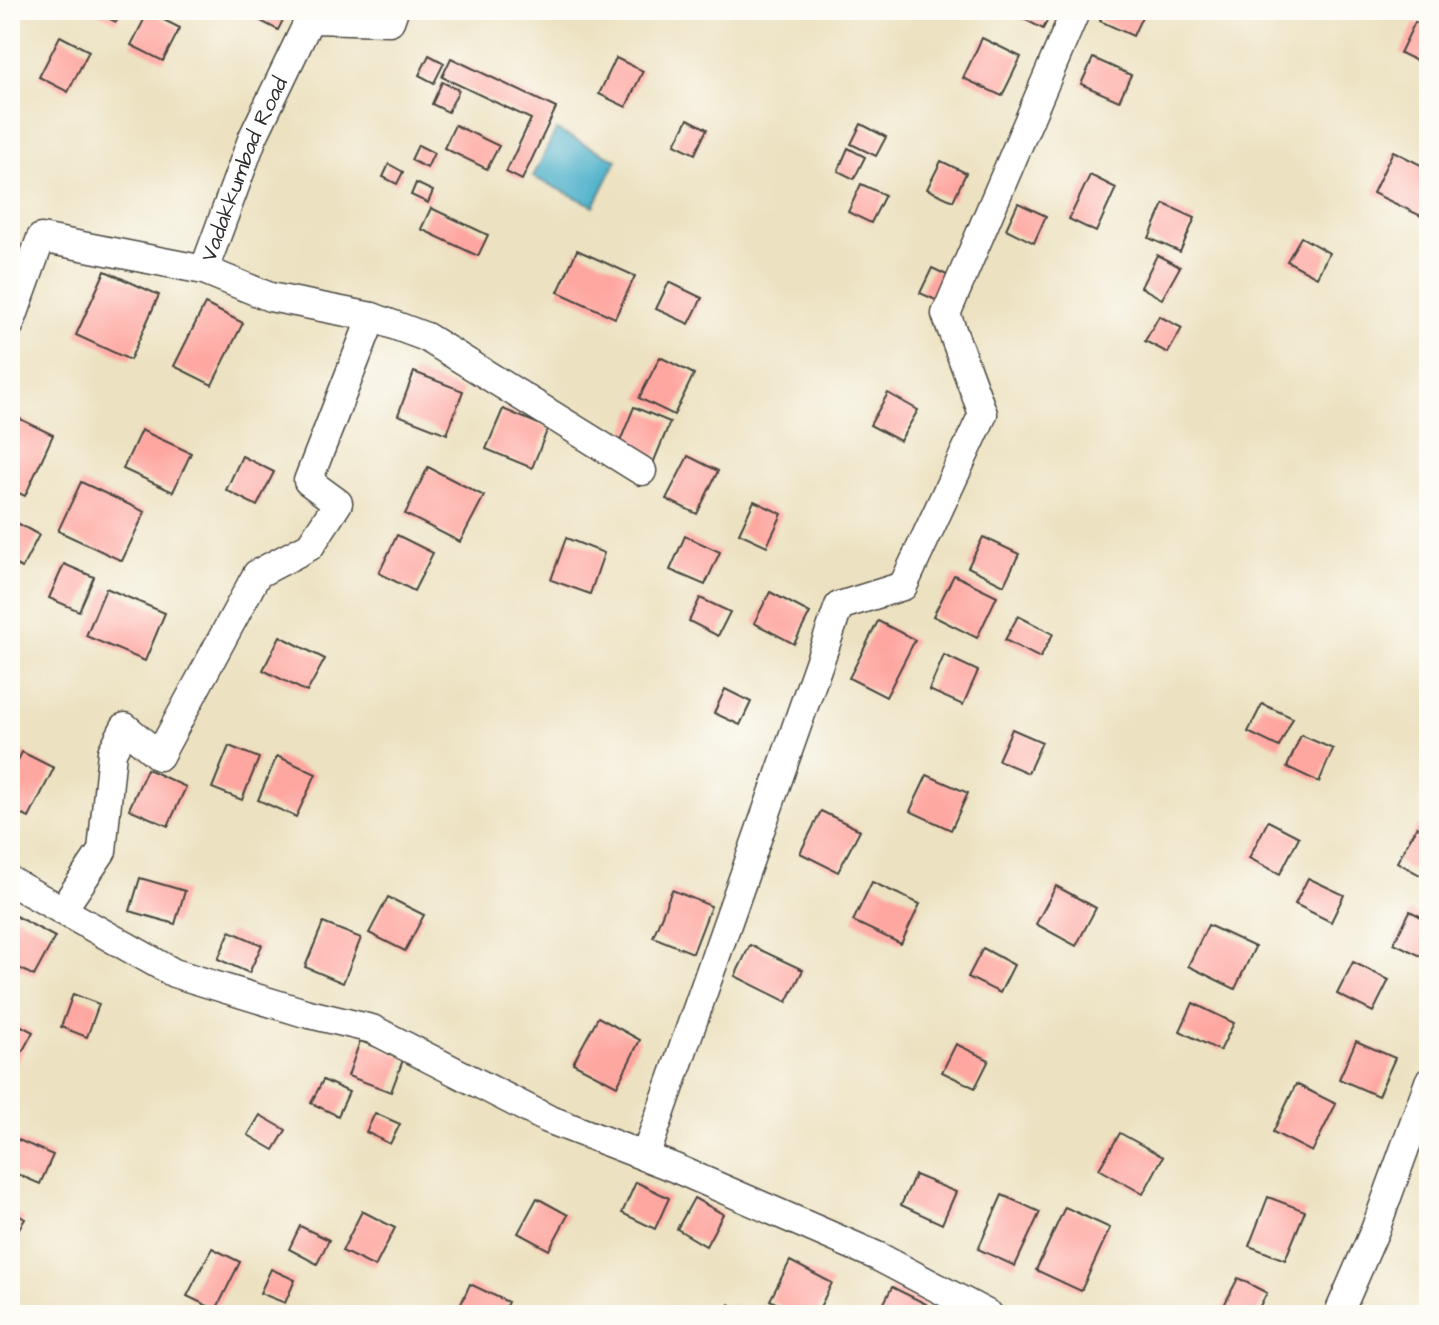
<svg xmlns="http://www.w3.org/2000/svg" width="1439" height="1325" font-family="'Architects Daughter',sans-serif">
<style>
.water{fill:#4aafc9;stroke:#3a6d7a;stroke-width:2}
.building{fill:#fea7a1}
.lines{fill:none;stroke-linecap:round;stroke-linejoin:round}
.street-casing{stroke:#484641;stroke-width:31}
.street{stroke:#fff;stroke-width:28}
.labels{text-anchor:middle;dominant-baseline:central;stroke-width:8;stroke-linejoin:round;paint-order:stroke}
.street-label{font-size:22px;fill:#2b2b2b;stroke:#fdfcf7}
</style>
<rect width="100%" height="100%" fill="#fdfcf7"/>
<filter id="ink" filterUnits="userSpaceOnUse"><feTurbulence type="fractalNoise" baseFrequency=".0125" numOctaves="2"/><feDisplacementMap in="SourceGraphic" scale="16" xChannelSelector="R" yChannelSelector="G"/><feConvolveMatrix kernelMatrix="1 2 1 2 8 2 1 2 1" color-interpolation-filters="sRGB"/></filter>
<filter id="wash" filterUnits="userSpaceOnUse"><feTurbulence type="fractalNoise" baseFrequency=".006" numOctaves="4" result="noise"/><feDisplacementMap in="SourceGraphic" scale="32" xChannelSelector="R" yChannelSelector="G"/><feGaussianBlur stdDeviation="1.8" result="paint"/><feColorMatrix in="noise" values="0 0 0 0 0 0 0 0 0 0 0 0 0 0 0 0 0 1.4 0 .05"/><feComposite in="paint" operator="in"/></filter>
<g filter="url(#wash)">
<rect width="100%" height="100%" fill="#ece1c0"/>
<polygon class="water" points="556,130 617,160 594,206 533,177"/>
<g id="blocks">
<g class="building">
<polygon points="92,10 123,10 116,22"/>
<polygon points="246,10 288,10 278,30 245,13"/>
<polygon points="1007,10 1053,10 1043,29"/>
<polygon points="1105,10 1145,10 1133,36 1100,21"/>
<polygon points="148,12 180,28 163,61 131,45"/>
<polygon points="1415,22 1429,29 1429,67 1400,53"/>
<polygon points="60,36 89,51 68,92 39,77"/>
<polygon points="982,38 1021,57 1002,96 963,78"/>
<polygon points="429,55 444,63 434,83 419,75"/>
<polygon points="451,58 556,108 522,180 506,172 531,119 442,77"/>
<polygon points="616,58 643,71 626,107 599,94"/>
<polygon points="1093,58 1131,75 1119,101 1081,84"/>
<polygon points="442,82 459,90 448,112 432,104"/>
<polygon points="688,119 707,129 695,154 675,144"/>
<polygon points="861,124 886,137 876,156 851,144"/>
<polygon points="455,125 499,146 487,169 444,148"/>
<polygon points="418,145 434,153 427,168 411,160"/>
<polygon points="848,148 865,157 854,179 838,171"/>
<polygon points="1393,151 1429,169 1429,200 1421,216 1373,193"/>
<polygon points="941,161 966,173 953,201 927,189"/>
<polygon points="389,164 403,172 397,184 383,177"/>
<polygon points="1090,175 1116,188 1096,232 1069,219"/>
<polygon points="416,183 433,191 428,203 411,195"/>
<polygon points="861,184 885,195 871,223 848,212"/>
<polygon points="1018,203 1046,216 1034,243 1006,229"/>
<polygon points="1164,204 1195,218 1180,252 1149,238"/>
<polygon points="431,208 488,235 478,256 421,229"/>
<polygon points="1301,237 1329,253 1317,277 1287,261"/>
<polygon points="577,250 635,276 615,318 558,292"/>
<polygon points="1157,255 1180,267 1162,299 1141,287"/>
<polygon points="932,268 949,276 938,301 920,293"/>
<polygon points="105,271 159,295 130,360 76,335"/>
<polygon points="669,282 702,298 689,324 656,309"/>
<polygon points="205,304 243,323 212,385 174,366"/>
<polygon points="1159,316 1182,328 1168,353 1145,341"/>
<polygon points="660,357 694,374 674,415 639,398"/>
<polygon points="414,372 463,391 447,434 398,415"/>
<polygon points="888,393 918,410 900,441 870,425"/>
<polygon points="634,407 670,422 652,466 616,451"/>
<polygon points="503,409 548,428 532,468 486,449"/>
<polygon points="10,414 53,435 25,496 10,489"/>
<polygon points="141,430 191,453 173,492 123,469"/>
<polygon points="242,456 274,472 257,506 226,490"/>
<polygon points="688,456 718,471 697,514 666,499"/>
<polygon points="428,467 484,496 460,542 405,514"/>
<polygon points="81,482 145,512 122,561 58,531"/>
<polygon points="754,501 782,514 767,546 739,533"/>
<polygon points="10,519 39,535 22,568 10,562"/>
<polygon points="397,535 433,553 414,591 379,573"/>
<polygon points="685,536 720,552 705,585 670,570"/>
<polygon points="983,537 1019,554 1004,585 968,567"/>
<polygon points="566,538 604,553 590,594 551,580"/>
<polygon points="64,564 94,577 79,611 49,598"/>
<polygon points="954,575 997,596 977,638 933,616"/>
<polygon points="106,588 165,613 145,661 86,636"/>
<polygon points="770,592 810,613 794,644 754,623"/>
<polygon points="700,598 730,612 718,636 689,621"/>
<polygon points="1018,616 1053,634 1040,658 1005,640"/>
<polygon points="878,621 915,640 886,697 849,678"/>
<polygon points="280,636 325,659 307,692 263,670"/>
<polygon points="944,655 978,671 963,705 929,690"/>
<polygon points="725,689 751,702 740,725 714,713"/>
<polygon points="1262,704 1293,718 1279,747 1248,732"/>
<polygon points="1012,729 1042,742 1028,773 998,760"/>
<polygon points="1301,735 1333,749 1319,782 1287,767"/>
<polygon points="229,746 259,758 242,800 212,788"/>
<polygon points="22,752 54,768 29,818 10,809 10,777"/>
<polygon points="277,756 316,774 296,817 258,800"/>
<polygon points="147,769 186,787 168,826 129,809"/>
<polygon points="927,775 968,793 951,830 910,811"/>
<polygon points="821,811 860,830 838,872 800,853"/>
<polygon points="1268,821 1299,837 1280,874 1249,858"/>
<polygon points="1417,826 1429,833 1429,880 1397,862"/>
<polygon points="140,878 185,891 175,924 130,911"/>
<polygon points="1308,878 1344,895 1331,922 1295,904"/>
<polygon points="872,882 920,904 901,944 853,921"/>
<polygon points="1056,886 1096,908 1076,946 1036,924"/>
<polygon points="672,890 711,906 693,953 653,937"/>
<polygon points="388,897 424,915 405,951 369,933"/>
<polygon points="1410,911 1429,921 1429,960 1394,943"/>
<polygon points="10,913 55,937 34,976 10,963"/>
<polygon points="323,923 361,938 343,983 305,967"/>
<polygon points="1208,925 1255,947 1235,989 1188,966"/>
<polygon points="230,931 262,945 249,973 218,959"/>
<polygon points="750,945 803,970 787,1002 735,976"/>
<polygon points="983,948 1014,965 1000,993 968,977"/>
<polygon points="1353,962 1389,980 1373,1012 1337,994"/>
<polygon points="73,994 99,1004 87,1037 61,1027"/>
<polygon points="1193,1003 1234,1023 1220,1051 1180,1031"/>
<polygon points="598,1017 640,1040 617,1086 573,1063"/>
<polygon points="10,1020 33,1032 10,1074"/>
<polygon points="360,1041 404,1057 391,1092 348,1076"/>
<polygon points="1356,1041 1395,1058 1378,1096 1339,1079"/>
<polygon points="956,1044 989,1060 975,1088 942,1072"/>
<polygon points="323,1080 349,1092 338,1116 311,1103"/>
<polygon points="1296,1084 1336,1104 1312,1152 1273,1132"/>
<polygon points="375,1113 400,1124 390,1144 366,1132"/>
<polygon points="260,1115 286,1130 274,1150 248,1135"/>
<polygon points="1120,1133 1163,1157 1143,1194 1099,1169"/>
<polygon points="14,1138 53,1155 40,1184 10,1171 10,1148"/>
<polygon points="915,1175 956,1192 942,1224 901,1205"/>
<polygon points="636,1182 669,1198 655,1229 622,1213"/>
<polygon points="1002,1195 1040,1212 1015,1266 978,1249"/>
<polygon points="1268,1197 1305,1211 1285,1260 1249,1246"/>
<polygon points="537,1198 568,1215 549,1250 518,1233"/>
<polygon points="694,1198 723,1214 706,1246 677,1229"/>
<polygon points="1065,1207 1110,1228 1081,1291 1036,1270"/>
<polygon points="10,1210 25,1219 10,1243"/>
<polygon points="362,1211 395,1228 375,1267 342,1251"/>
<polygon points="300,1226 329,1240 317,1264 289,1249"/>
<polygon points="212,1248 240,1262 216,1310 187,1296"/>
<polygon points="790,1261 832,1283 816,1315 798,1315 770,1300"/>
<polygon points="271,1269 295,1280 285,1303 260,1293"/>
<polygon points="1238,1278 1267,1293 1255,1315 1219,1315"/>
<polygon points="470,1284 508,1302 502,1315 456,1315"/>
<polygon points="892,1287 926,1304 920,1315 878,1315"/>
<polygon points="729,1304 754,1315 724,1315"/>
</g>
</g>
</g>
<g filter="url(#ink)">
<use href="#blocks" fill-opacity="0" stroke="#484641" stroke-width="2"/>
<g class="lines">
<defs>
<g id="street">
<polyline points="310,19 390,21 394,10"/>
<polyline points="204,270 270,297 372,317 426,337 642,471"/>
<path id="s1" d="M 10,324 L 41,238 L 204,270 L 253,137 L 314,10"/>
<polyline points="10,881 174,973 305,1013 372,1029 548,1119 675,1168 877,1256 989,1315"/>
<polyline points="71,897 102,851 112,752 125,727 159,756 257,574 310,546 338,503 308,481 372,317"/>
<polyline points="645,1157 839,606 903,586 983,414 946,314 1076,10"/>
<polyline points="1338,1315 1375,1230 1429,1082"/>
</g>
</defs>
<use href="#street" class="street-casing"/>
<use href="#street" class="street"/>
</g>
</g>
<g class="labels">
<g class="street-label">
<text stroke="none"><textPath href="#s1" startOffset="366">Vadakkumbad Road</textPath></text>
</g>
</g>
<rect width="1439" height="1325" fill="none" stroke="#fdfcf7" stroke-width="40"/>
</svg>
